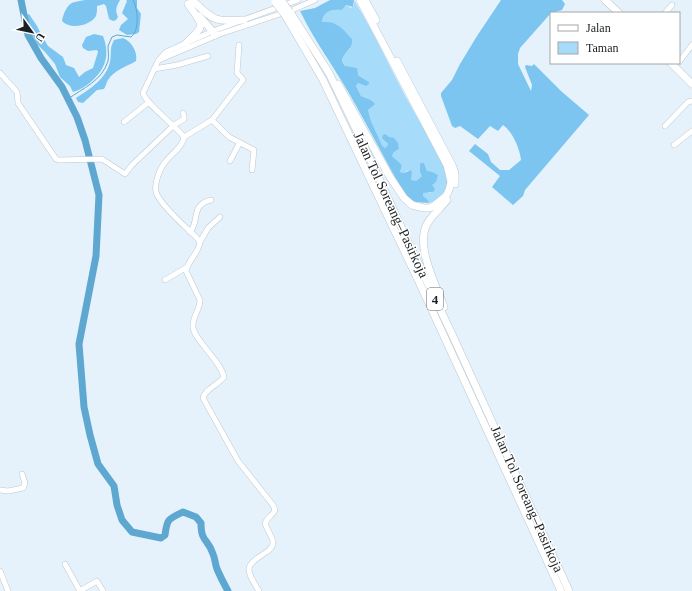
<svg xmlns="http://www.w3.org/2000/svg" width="692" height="591" font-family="'Times New Roman',serif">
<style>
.green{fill:#a7dbfa}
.forest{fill:#7bc5f0}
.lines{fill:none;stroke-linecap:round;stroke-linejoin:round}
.stream{stroke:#5da7d1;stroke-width:1}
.river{stroke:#5da7d1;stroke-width:7}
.minor-casing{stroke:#bcc8d0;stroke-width:6}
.highway-casing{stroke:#bcc8d0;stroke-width:8}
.minor{stroke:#fff;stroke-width:5}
.highway{stroke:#fff;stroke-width:7}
.highway-bridge-casing{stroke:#bcc8d0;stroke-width:8;stroke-linecap:butt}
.highway-bridge{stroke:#fff;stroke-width:7}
.labels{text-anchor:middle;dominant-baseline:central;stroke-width:3;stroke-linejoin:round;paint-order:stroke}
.shield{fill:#fff;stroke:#5f6365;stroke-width:1}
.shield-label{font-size:13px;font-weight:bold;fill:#1b2023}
.street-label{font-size:14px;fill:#1b2023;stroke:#fff}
</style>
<rect width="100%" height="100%" fill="#e5f2fb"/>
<path class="green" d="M 354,0 C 376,35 392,73 412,108 C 422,128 449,160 448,182 C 448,192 439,200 429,203 L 428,200 L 423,196 L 423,192 L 431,193 L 432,185 L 424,163 L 422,176 L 416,181 L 412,181 L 411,180 L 412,173 L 408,170 L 404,173 L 400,172 L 402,165 L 392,156 L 394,152 L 399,149 L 384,141 L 388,144 L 387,146 L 385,148 L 382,145 L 371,121 L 368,110 L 374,104 L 371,100 L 361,96 L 356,86 L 358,83 L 369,82 L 345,66 L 342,60 L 343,55 L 350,49 L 322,21 C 324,11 332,9 342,10 L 346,5 L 351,8 L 354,6 Z"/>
<g class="forest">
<path d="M 85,0 L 120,0 C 116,7 115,10 118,17 L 116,20 L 113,21 L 109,19 L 106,6 L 104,4 L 97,6 C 97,9 97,13 96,16 C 90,26 70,30 62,21 C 63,15 67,3 75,2 C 78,1 81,1 85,0 Z"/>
<polygon points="126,0 137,0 137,8 141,14 139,32 136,34 127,35 119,30 121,25 128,19 122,13 127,1"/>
<path d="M 330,0 L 354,0 L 353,7 L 346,5 L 342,10 C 332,9 324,11 322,21 L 323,22 C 337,21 343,29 352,39 C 353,51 343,51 342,61 L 345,66 L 357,68 L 358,75 L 369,82 L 369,84 L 366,86 L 358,83 L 356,86 L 361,96 L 371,100 L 375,104 L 368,110 L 371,121 L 382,145 L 385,148 L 387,146 L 388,144 L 382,138 L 383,135 L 385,134 L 389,137 L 394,138 L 398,143 L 399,149 L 394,152 L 392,156 L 402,165 L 400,172 L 404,173 L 411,170 L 412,173 L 411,180 L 416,181 L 422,176 L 420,172 L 420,164 L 421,163 L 424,163 L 427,171 L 432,172 L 438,175 L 436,182 L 432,185 L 435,189 L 433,192 L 423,193 L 423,196 L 428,200 L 429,203 L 415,202 L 405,195 C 386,162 369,128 350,95 C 334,67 314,40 300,11 L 315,8 Z"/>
<path d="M 501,0 L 562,0 L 565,4 L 562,10 L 551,13 L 520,48 L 518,54 L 518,64 L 531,91 L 532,85 L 525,67 L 526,65 L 532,66 L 534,64 L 561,91 L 589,115 L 525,190 L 523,196 L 513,205 L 492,187 L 500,176 L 469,151 L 475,144 L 488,154 L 491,162 L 500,170 L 509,170 L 521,160 C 520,149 512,131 503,125 L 498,131 L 490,126 L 478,139 L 460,126 L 455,128 L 452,126 L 441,96 L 441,93 L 452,80 L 460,64 L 477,36 Z"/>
<path d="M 29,14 L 37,26 L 42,36 L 48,46 L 63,57 L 66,65 L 74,68 L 79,77 L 85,72 L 93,68 L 98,52 L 97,50 L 88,51 L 83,48 L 82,45 L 86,37 L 94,34 L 103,36 C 110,55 106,68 92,81 C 86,86 80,90 73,92 L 70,86 L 60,77 L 55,64 L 45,52 L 36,43 L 34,38 L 29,31 L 27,22 L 27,15 Z"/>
<path d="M 123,38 C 131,41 138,52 136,61 C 126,67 114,70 108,80 C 106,83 106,86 104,89 L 97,90 L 83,103 L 78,102 L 76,98 C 90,89 106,79 110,62 C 112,53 109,49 114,40 Z"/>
</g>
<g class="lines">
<path class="stream" d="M 68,99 C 83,88 102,81 108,61 C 109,56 108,51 108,46 C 109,43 111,40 112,37 L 117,35 L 131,37 C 140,30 138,9 133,0"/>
<path class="river" d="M 21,0 L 28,35 L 41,58 L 62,87 L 77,117 L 85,140 L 99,195 L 96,256 L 79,344 L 84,407 L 90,435 L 98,464 L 114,486 L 117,505 L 122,520 L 132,532 L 161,538 L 165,535 C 167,519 168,519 183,512 L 196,517 L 201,523 C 201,543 208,538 213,554 C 215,558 215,564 217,569 C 220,576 224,584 228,591"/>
<defs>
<g id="minor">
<polyline points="665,13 672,5"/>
<polyline points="159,60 220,34 292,10 315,0"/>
<polyline points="679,62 692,45"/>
<polyline points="154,69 177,65 208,56"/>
<polyline points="0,73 17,92 18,103 56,159 59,160 102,159 125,174 132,165 174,125 184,119 184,116 183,113"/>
<polyline points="212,120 229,137 254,150 252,170"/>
<polyline points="124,122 149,102"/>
<polyline points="665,126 688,102 692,101"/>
<polyline points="184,137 212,120 243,80 242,78 237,73 239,45"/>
<polyline points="674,145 692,131"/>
<polyline points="230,161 239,144"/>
<path d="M 190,232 C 200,221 190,205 211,200"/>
<polyline points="200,242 208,228 220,217"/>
<polyline points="165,280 187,267"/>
<polyline points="0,490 8,491 23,488 25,483 22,474"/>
<polyline points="65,564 80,591 97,581 103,591"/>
<polyline points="0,571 8,591"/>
<path d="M 259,591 C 244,567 245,566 268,551 C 270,549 273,547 273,543 C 274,540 266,528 265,523 C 267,517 273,516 275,510 L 273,505 L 238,461 L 203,398 C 204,390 219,384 224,377 C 220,360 194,340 193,327 C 192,317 200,310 200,300 L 186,271 C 188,260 199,253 200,242 L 197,238 C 188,229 159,204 156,192 C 154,183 160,168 166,161 C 172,153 183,147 184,137 C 176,126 145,103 143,93 L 158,61 L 166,52 L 213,31 L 298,0"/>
</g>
<g id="highway">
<path d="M 192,0 C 214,20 212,22 244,20"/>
<polyline points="365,0 376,20"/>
<polyline points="605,0 619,13"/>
<polyline points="290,12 329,73 357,131 409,244 451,332 569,591"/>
<polyline points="285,15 323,80 420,284 561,591"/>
<polyline points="199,16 216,35"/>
<path d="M 186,43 C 207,24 203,26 188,4"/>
<polyline points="397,61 452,165 455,173 455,184"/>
<polyline points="671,63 692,84"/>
<polyline points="338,84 390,177 404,198 412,205 424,208 430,208 435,205 446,196 449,190 451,182 447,165 360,0"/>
<path d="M 444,307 C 436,285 415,246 427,224 C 432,215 441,208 447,200"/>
</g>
</defs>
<use href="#minor" class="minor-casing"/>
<use href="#highway" class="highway-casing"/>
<use href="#minor" class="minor"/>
<use href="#highway" class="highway"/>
<defs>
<g id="highway-bridge">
<polyline points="281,0 290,12"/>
<polyline points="275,2 285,15"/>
</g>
</defs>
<use href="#highway-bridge" class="highway-bridge-casing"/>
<use href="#highway-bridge" class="highway-bridge"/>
</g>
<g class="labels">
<rect class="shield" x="427" y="288" width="16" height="22" rx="3"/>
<g class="shield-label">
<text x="435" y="299">4</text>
</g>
<g class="street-label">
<text transform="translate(391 205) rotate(65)">Jalan Tol Soreang–Pasirkoja</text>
<text transform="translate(527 499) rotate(66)">Jalan Tol Soreang–Pasirkoja</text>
</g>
</g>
<rect x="550" y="12" width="130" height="52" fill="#ffffff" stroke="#a4a6a7"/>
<rect x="558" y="25" width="20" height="6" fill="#ffffff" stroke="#a4a6a7"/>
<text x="586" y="32" font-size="12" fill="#1b2023">Jalan</text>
<rect x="558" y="42" width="20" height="12" fill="#a7dbfa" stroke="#a4a6a7"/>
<text x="586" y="52" font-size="12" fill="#1b2023">Taman</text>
<g transform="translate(32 32) rotate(123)" stroke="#ffffff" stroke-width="3" paint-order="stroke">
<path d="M0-3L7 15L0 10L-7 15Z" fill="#1b2023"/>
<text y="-6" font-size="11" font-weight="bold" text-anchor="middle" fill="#1b2023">U</text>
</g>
</svg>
